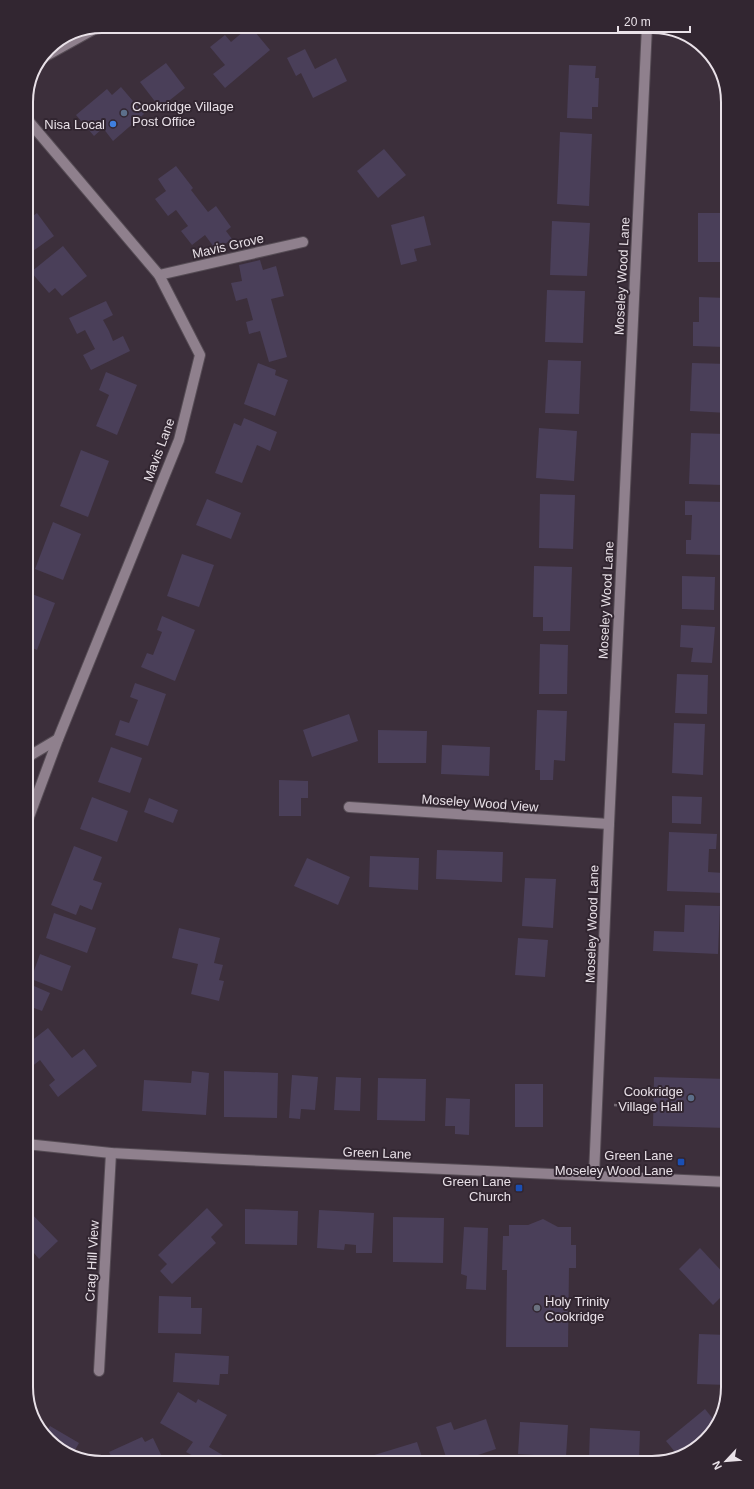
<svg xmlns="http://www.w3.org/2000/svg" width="754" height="1489" font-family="Helvetica,sans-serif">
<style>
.building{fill:#4a3f59}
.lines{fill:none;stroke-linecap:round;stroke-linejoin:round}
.minor-casing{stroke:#564c55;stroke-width:12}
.tertiary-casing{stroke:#564c55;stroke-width:12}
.path{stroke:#746973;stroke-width:2.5;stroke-dasharray:3 3;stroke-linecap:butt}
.minor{stroke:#8f808d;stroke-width:10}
.tertiary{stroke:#8f808d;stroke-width:10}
.service-dot{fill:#5c6f8a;stroke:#322631;stroke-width:1.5}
.shop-dot{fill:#3f7fe0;stroke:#322631;stroke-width:1.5}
.transit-dot{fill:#1a4fb4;stroke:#322631;stroke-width:1.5}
.worship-dot{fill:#6b7280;stroke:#322631;stroke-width:1.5}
.labels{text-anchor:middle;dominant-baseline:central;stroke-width:4;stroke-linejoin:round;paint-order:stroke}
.poi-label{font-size:13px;fill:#e9e1e8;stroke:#322631;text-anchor:end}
.street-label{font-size:13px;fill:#e9e1e8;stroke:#322631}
.rim{fill:none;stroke:#e9e1e8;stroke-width:2}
</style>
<rect width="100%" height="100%" fill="#3c2f3b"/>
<g class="building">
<polygon points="250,26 270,50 225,88 213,74 225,65 210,47 225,35 231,42"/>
<polygon points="697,41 698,42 705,50 697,50"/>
<polygon points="305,49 315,69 336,58 347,81 313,98 301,73 296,76 287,58"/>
<polygon points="166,63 185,88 160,108 140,82"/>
<polygon points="569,65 596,66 595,78 599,78 598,107 592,107 592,119 567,118"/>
<polygon points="121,87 144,114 113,141 103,128 94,136 76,115 107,89 112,95"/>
<polygon points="560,132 592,134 589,206 557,204"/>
<polygon points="384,149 406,175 378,198 357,171"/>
<polygon points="176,166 193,188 191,190 208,212 216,206 231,227 226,231 232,239 216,250 205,235 192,245 181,231 188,226 176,210 168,216 155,199 166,191 158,179"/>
<polygon points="37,213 54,236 26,256 26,221"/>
<rect x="698" y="213" width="30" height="49"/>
<polygon points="424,216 431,245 414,249 417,261 401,265 391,225"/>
<polygon points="552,221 590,223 587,276 550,275"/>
<polygon points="63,246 87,276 62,296 55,288 49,293 31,272"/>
<polygon points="260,260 263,270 276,266 284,296 271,299 287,357 269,362 260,331 249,334 246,322 253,320 247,298 236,301 231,283 242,281 239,265"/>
<polygon points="547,290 585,291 583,343 545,342"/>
<polygon points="699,297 727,298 725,347 693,346 693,322 699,322"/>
<polygon points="106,301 113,315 103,320 109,331 113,341 123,336 130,351 91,370 83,355 95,349 85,330 77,334 69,318"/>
<polygon points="548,360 581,361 579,414 545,413"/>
<polygon points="258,363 276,370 275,375 288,380 275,416 244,404"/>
<polygon points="692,363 728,364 726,390 728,390 728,413 690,411"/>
<polygon points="106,372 137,385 117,435 96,426 109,395 99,390"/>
<polygon points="244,418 277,432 270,451 257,445 242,483 215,473 234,423 241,426"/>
<polygon points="539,428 577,431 574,481 536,478"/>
<polygon points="691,433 726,434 724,485 689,484"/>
<polygon points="81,450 109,461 88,517 60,506"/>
<polygon points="540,494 575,495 573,549 539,548"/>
<polygon points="207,499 241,513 231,539 196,525"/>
<polygon points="685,501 725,502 723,555 686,554 686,540 691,540 692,515 685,515"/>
<polygon points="53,522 81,534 63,580 35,569"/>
<polygon points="182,554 214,565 199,607 167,596"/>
<polygon points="534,566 572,567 570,631 543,631 543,617 533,617"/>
<polygon points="682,576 715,577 714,610 682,609"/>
<polygon points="27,592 55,603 37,650 26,645"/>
<polygon points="162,616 195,630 175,681 141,667 147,653 153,655 162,632 157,630"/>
<polygon points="681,625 715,627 712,663 691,662 693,648 680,647"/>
<polygon points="540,644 568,645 567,694 539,694"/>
<polygon points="677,674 708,675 707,714 675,713"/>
<polygon points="135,683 166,694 148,746 115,735 120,720 129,723 138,700 130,697"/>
<polygon points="537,710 567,711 565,761 554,760 553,780 540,780 540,770 535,770"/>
<polygon points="349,714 358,741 312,757 303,730"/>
<polygon points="674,723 705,724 703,775 672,773"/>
<polygon points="378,730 427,731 426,763 378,763"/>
<polygon points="442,745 490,747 489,776 441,774"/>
<polygon points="111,747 142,758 130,793 98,782"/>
<polygon points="279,780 308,781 308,798 301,798 301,816 279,816"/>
<polygon points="672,796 702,797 701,824 672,823"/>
<polygon points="92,797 128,811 117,842 80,829"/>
<polygon points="149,798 178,810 173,823 144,812"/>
<polygon points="669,832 717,834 716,849 709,849 708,872 724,873 724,893 667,891"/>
<polygon points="74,846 102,857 93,880 102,883 92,910 80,905 76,915 51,905"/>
<polygon points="437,850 503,852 502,882 436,879"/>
<polygon points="370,856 419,858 418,890 369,887"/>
<polygon points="307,858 350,877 338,905 294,886"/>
<polygon points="525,878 556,879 553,928 522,926"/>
<polygon points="685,905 720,906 718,954 653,951 654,931 684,932"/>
<polygon points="54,913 96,928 87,953 46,938"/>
<polygon points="179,928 220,938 214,963 223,965 219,980 224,981 219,1001 191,994 198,964 172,958"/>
<polygon points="518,938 548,940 545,977 515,975"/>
<polygon points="40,954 71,966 62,991 31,979"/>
<polygon points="34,986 50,993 42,1011 26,1005"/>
<polygon points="48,1028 72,1058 84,1049 97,1066 58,1097 49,1085 55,1080 40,1060 30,1068 26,1063 26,1045"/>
<polygon points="192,1071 209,1073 206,1115 142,1111 144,1080 191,1083"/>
<polygon points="224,1071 278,1073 277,1118 224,1117"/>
<polygon points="292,1075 318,1077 315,1110 301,1109 300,1119 289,1118"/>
<polygon points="336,1077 361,1078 360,1111 334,1110"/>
<polygon points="654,1077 728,1079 728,1128 653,1126"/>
<polygon points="378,1078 426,1079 425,1121 377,1120"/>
<rect x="515" y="1084" width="28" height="43"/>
<polygon points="446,1098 470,1099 469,1135 455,1134 455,1126 445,1126"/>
<polygon points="26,1208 58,1241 39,1259 34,1253 31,1256 26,1252"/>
<polygon points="207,1208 223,1225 211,1237 216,1243 172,1284 160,1271 167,1264 158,1255"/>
<polygon points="245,1209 298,1211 297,1245 245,1244"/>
<polygon points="319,1210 374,1213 372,1253 356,1253 356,1245 345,1244 344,1250 317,1248"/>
<polygon points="393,1217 444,1218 443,1263 393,1262"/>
<polygon points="543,1219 558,1227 571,1227 571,1245 576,1245 576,1268 569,1268 568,1347 506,1347 507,1270 502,1270 503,1236 509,1236 509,1225 528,1225"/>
<polygon points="464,1227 488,1228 486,1290 466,1289 467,1276 461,1274"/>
<polygon points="700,1248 728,1278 728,1290 713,1305 679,1269"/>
<polygon points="159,1296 191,1297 191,1308 202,1308 201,1334 158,1333"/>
<polygon points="699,1334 728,1335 728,1385 697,1384"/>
<polygon points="175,1353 229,1356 228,1374 220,1374 219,1385 173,1382"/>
<polygon points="178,1392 196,1403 198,1399 227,1415 209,1447 236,1463 206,1463 186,1452 193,1442 160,1423"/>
<polygon points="705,1409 717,1424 715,1430 680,1458 666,1441"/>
<polygon points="486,1419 496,1449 454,1463 448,1463 436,1427 451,1422 454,1430"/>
<polygon points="520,1422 568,1425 566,1457 518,1454"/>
<polygon points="50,1426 79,1443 75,1450 82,1454 80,1457 59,1450 42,1428 47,1431"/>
<polygon points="590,1428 640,1431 639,1461 589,1459"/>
<polygon points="142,1437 145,1442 153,1438 165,1463 106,1463 105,1461 112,1458 109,1452"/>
<polygon points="417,1442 424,1463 373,1463 371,1456"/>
<polygon points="347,1458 348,1463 332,1463"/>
</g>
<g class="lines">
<defs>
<g id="minor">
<polyline points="159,275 303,242"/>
<polyline points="26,758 58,739"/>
<polyline points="349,807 609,824"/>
<polyline points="26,825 58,739 179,440 200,355 159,275 26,118"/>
<polyline points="26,1144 111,1153 223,1159 728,1182"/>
<polyline points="594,1175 609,824 647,26"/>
<polyline points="99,1371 111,1153"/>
</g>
<polyline id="tertiary" points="44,57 98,27"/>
</defs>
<use href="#minor" class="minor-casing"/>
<use href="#tertiary" class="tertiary-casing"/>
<polyline class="path" points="614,1105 637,1106"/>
<use href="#minor" class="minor"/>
<use href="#tertiary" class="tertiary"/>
</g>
<g class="service-dot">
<circle cx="124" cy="113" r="4"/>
<circle cx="691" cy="1098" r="4"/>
</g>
<circle class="shop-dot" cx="113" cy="124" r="4"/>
<g class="transit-dot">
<rect x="677" y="1158" width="8" height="8" rx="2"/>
<rect x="515" y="1184" width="8" height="8" rx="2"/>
</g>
<circle class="worship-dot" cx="537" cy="1308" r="4"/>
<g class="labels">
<g class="poi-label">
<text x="132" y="106" text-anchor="start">Cookridge Village<tspan x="132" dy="15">Post Office</tspan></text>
<text x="105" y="124">Nisa Local</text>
<text x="683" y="1091">Cookridge<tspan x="683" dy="15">Village Hall</tspan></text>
<text x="673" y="1155">Green Lane<tspan x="673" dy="15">Moseley Wood Lane</tspan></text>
<text x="511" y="1181">Green Lane<tspan x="511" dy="15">Church</tspan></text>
<text x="545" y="1301" text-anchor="start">Holy Trinity<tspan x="545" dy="15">Cookridge</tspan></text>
</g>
<g class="street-label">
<text transform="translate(228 246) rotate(-13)">Mavis Grove</text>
<text transform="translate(622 276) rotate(-87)">Moseley Wood Lane</text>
<text transform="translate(159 450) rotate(-70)">Mavis Lane</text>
<text transform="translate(606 600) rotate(-87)">Moseley Wood Lane</text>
<text transform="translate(480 803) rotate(4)">Moseley Wood View</text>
<text transform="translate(592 924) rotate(-88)">Moseley Wood Lane</text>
<text transform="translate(377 1153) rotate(2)">Green Lane</text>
<text transform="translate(92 1261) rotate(-87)">Crag Hill View</text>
</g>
</g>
<path d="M0 0H754V1489H0ZM102 33H652A69 69 0 0 1 721 102V1387A69 69 0 0 1 652 1456H102A69 69 0 0 1 33 1387V102A69 69 0 0 1 102 33Z" fill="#322631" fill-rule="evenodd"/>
<path class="rim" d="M102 33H652A69 69 0 0 1 721 102V1387A69 69 0 0 1 652 1456H102A69 69 0 0 1 33 1387V102A69 69 0 0 1 102 33Z"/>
<g transform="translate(726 1461) rotate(244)" stroke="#322631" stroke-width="3" paint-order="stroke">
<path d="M0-3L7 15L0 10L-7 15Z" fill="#e9e1e8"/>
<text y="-6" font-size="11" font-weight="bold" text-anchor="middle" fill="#e9e1e8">N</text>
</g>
<path d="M618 26v6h72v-6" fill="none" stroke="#e9e1e8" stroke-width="2"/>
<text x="624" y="26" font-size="12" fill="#e9e1e8" stroke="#322631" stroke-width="3" paint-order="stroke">20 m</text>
</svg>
